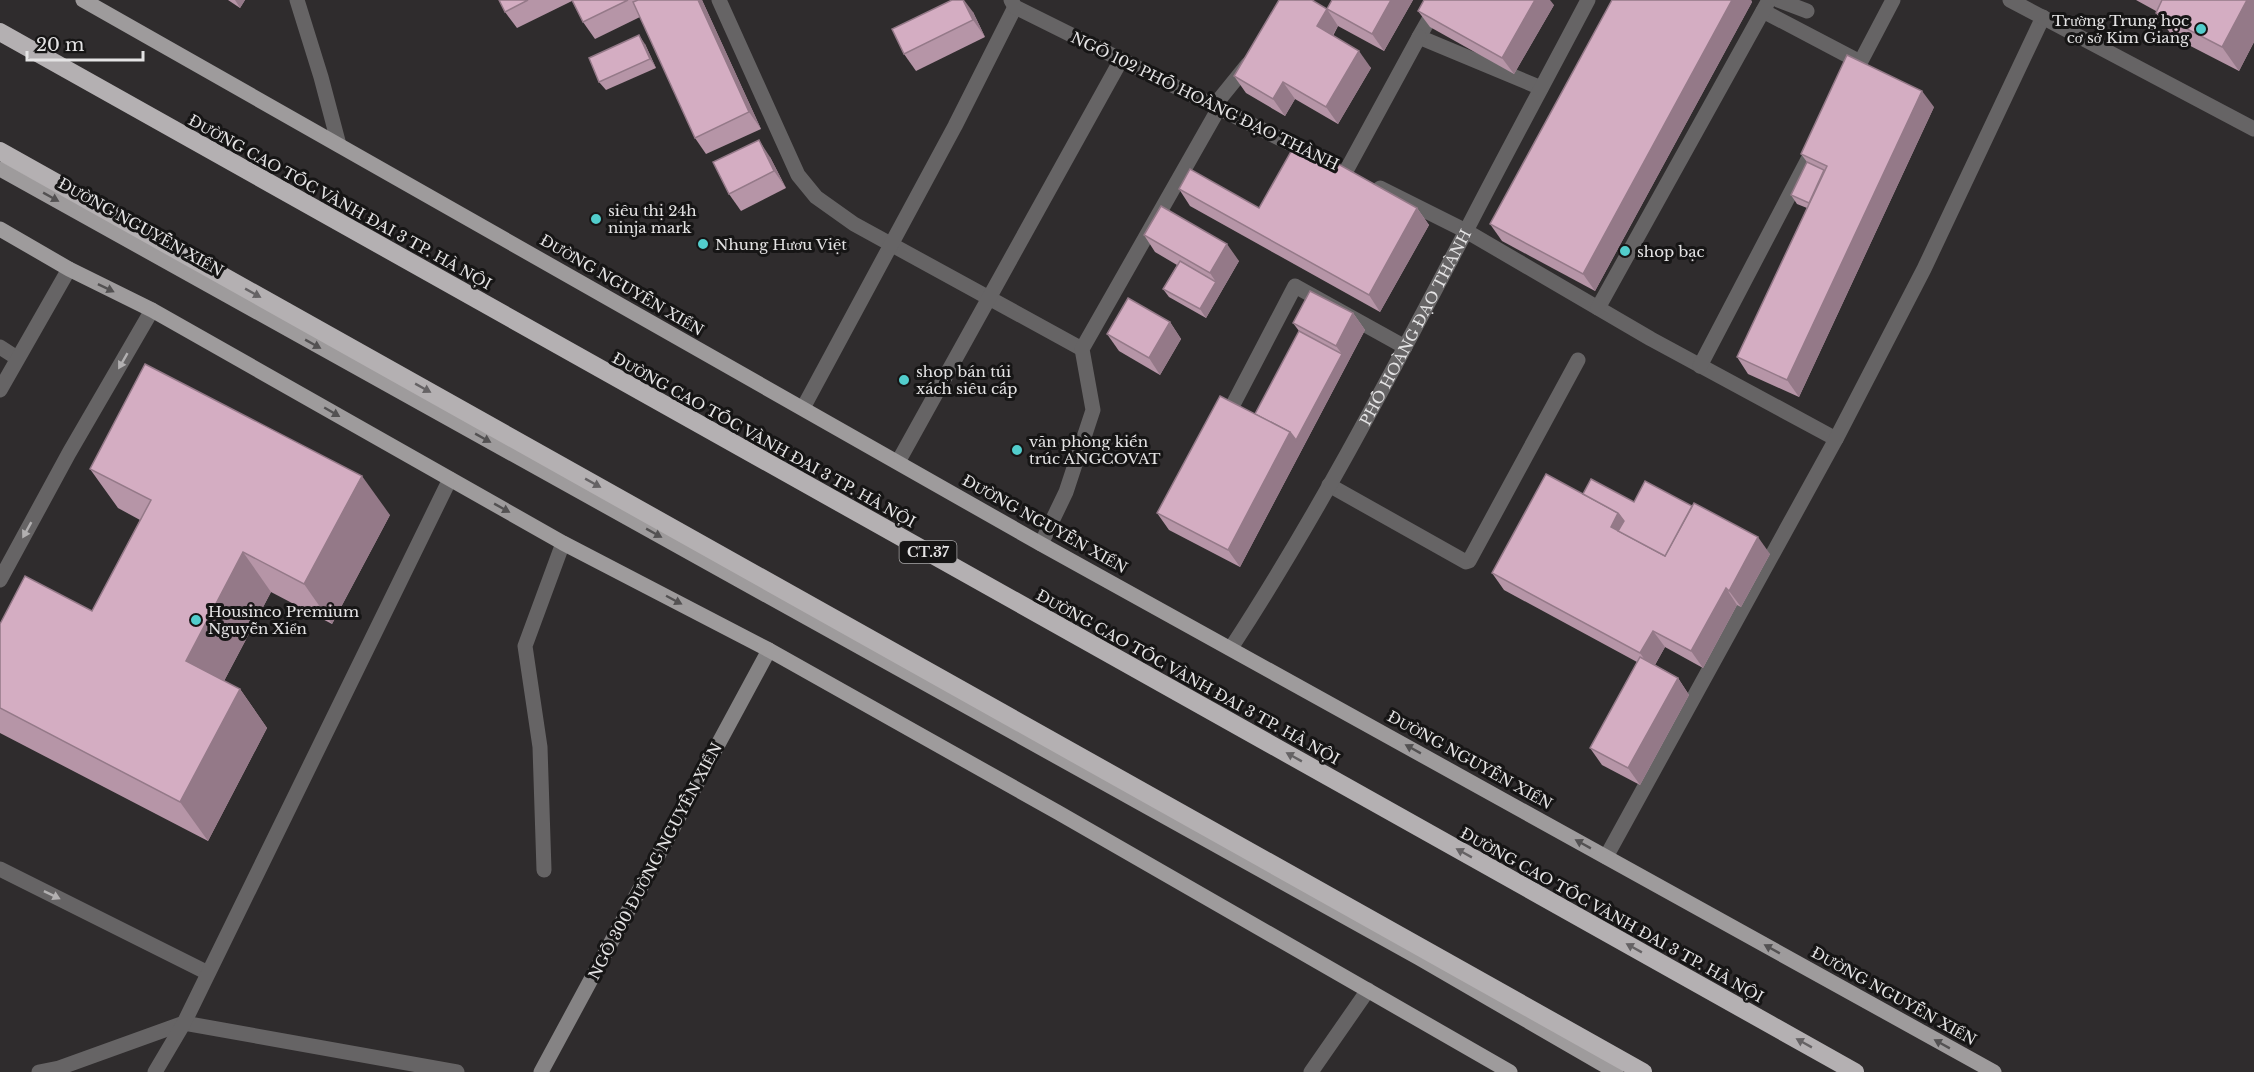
<svg xmlns="http://www.w3.org/2000/svg" width="2254" height="1072" font-family="'Libre Baskerville',serif">
<style>
.lines{fill:none;stroke-linecap:round;stroke-linejoin:round}
.lane{stroke:#666465;stroke-width:15}
.street{stroke:#666465;stroke-width:15}
.secondary{stroke:#858384;stroke-width:15}
.primary{stroke:#9e9b9c;stroke-width:15}
.highway{stroke:#b4b0b2;stroke-width:18}
.wall{fill:#b695a7}
.shaded-wall{fill:#947988}
.building{fill:#d4adc2;stroke:#947988;stroke-width:1.5}
.oneway{fill:#535152}
.oneway2{fill:#656264}
.oneway3{fill:#b2b0b1}
.poi-dot{fill:#52cdcc;stroke:#161515;stroke-width:2}
.labels{text-anchor:middle;dominant-baseline:central;stroke-width:6;stroke-linejoin:round;paint-order:stroke}
.shield{fill:#161515;stroke:#a6a5a6;stroke-width:1.5}
.shield-label{font-size:14px;font-weight:bold;fill:#e4e3e4}
.poi-label{font-size:15px;fill:#e4e3e4;stroke:#161515;text-anchor:start}
.street-label{font-size:15px;fill:#e4e3e4;stroke:#161515}
</style>
<rect width="100%" height="100%" fill="#2f2c2d"/>
<g class="lines">
<g class="lane">
<polyline points="297,0 321,77 339,145"/>
<polyline points="719,0 798,175 816,197 854,224 1082,349"/>
<polyline points="1440,0 1419,37 1541,88"/>
<polyline points="1778,0 1807,11"/>
<polyline points="1763,11 1860,62"/>
<polyline points="1851,80 1893,0"/>
<polyline points="1214,106 1248,64"/>
<polyline points="1346,171 1419,37"/>
<polyline points="1466,231 1651,339 1836,439"/>
<polyline points="1598,308 1769,0"/>
<polyline points="0,347 17,358"/>
<polyline points="1700,366 1815,146"/>
<polyline points="0,390 69,269"/>
<polyline points="803,408 955,126 1015,7"/>
<polyline points="1225,420 1295,286 1405,347"/>
<polyline points="898,462 1121,60"/>
<polyline points="1329,485 1466,562 1469,561 1578,360"/>
<polyline points="1041,544 1066,492 1093,410 1082,349 1219,108"/>
<polyline points="0,580 69,453 152,310"/>
<polyline points="1606,857 1836,439 1924,269 2043,17"/>
<polyline points="0,869 208,973"/>
<polyline points="544,870 540,747 525,646 563,543"/>
<polyline points="39,1072 59,1068 184,1023"/>
<polyline points="1311,1072 1368,990"/>
</g>
<g class="street">
<polyline points="1011,0 1015,7 1313,155"/>
<polyline points="2010,0 2254,129"/>
<polyline points="1380,188 1466,231"/>
<path id="s1" d="M 1231,648 C 1318,515 1391,374 1465,233 C 1505,155 1547,78 1588,0"/>
<polyline points="184,1023 457,1072"/>
<polyline points="155,1072 184,1023 450,479"/>
</g>
<polyline class="secondary" points="541,1072 769,650"/>
<g class="primary">
<polyline points="83,0 1041,544 1994,1072"/>
<polyline points="0,169 1419,958 1616,1072"/>
<polyline points="0,229 69,269 152,310 563,543 769,650 1059,813 1510,1072"/>
</g>
<g class="highway">
<polyline points="0,32 1855,1072"/>
<polyline points="0,151 1643,1072"/>
</g>
</g>
<g class="wall">
<polygon points="228,0 245,0 240,8"/>
<polygon points="499,0 702,0 761,129 706,154 695,138 640,17 595,39 583,22 572,1 517,28 505,12"/>
<polygon points="1332,0 1413,0 1384,51 1338,26 1333,36 1371,68 1338,124 1295,99 1285,116 1246,93 1234,76 1327,9"/>
<polygon points="1612,0 1751,0 1752,2 1595,291 1502,241 1490,224"/>
<polygon points="2136,0 2254,0 2254,42 2239,71 2173,37 2156,13 2156,11"/>
<polygon points="1554,5 1514,74 1430,27 1418,11"/>
<polygon points="973,12 985,37 916,71 904,54"/>
<polygon points="645,44 656,68 606,90 599,82"/>
<polygon points="1934,107 1799,397 1748,374 1737,357 1807,208 1797,204 1791,195 1807,162 1801,154"/>
<polygon points="770,157 786,188 741,211 729,194"/>
<polygon points="1179,189 1259,208 1417,208 1429,225 1380,312 1190,206"/>
<polygon points="1144,235 1239,261 1206,318 1169,297 1163,289 1177,265 1155,252"/>
<polygon points="1353,313 1365,330 1240,567 1169,530 1157,513 1255,414 1299,331 1293,323"/>
<polygon points="1170,322 1181,339 1160,375 1119,351 1107,334"/>
<polygon points="90,469 390,515 332,624 271,592 224,681 240,689 267,728 208,841 0,733 0,624 92,611 140,520 118,508"/>
<polygon points="1583,494 1770,554 1741,607 1737,605 1703,668 1665,647 1655,665 1678,678 1689,695 1640,785 1602,765 1590,748 1637,662 1504,590 1492,573"/>
</g>
<g class="shaded-wall">
<polygon points="235,0 245,0 240,8"/>
<polygon points="698,0 702,0 761,129 749,112"/>
<polygon points="963,0 964,0 973,12 985,37 973,20"/>
<polygon points="1391,0 1413,0 1384,51 1372,34"/>
<polygon points="1535,0 1550,0 1554,5 1514,74 1502,58"/>
<polygon points="1732,0 1751,0 1752,2 1595,291 1583,274"/>
<polygon points="2247,0 2254,0 2254,42 2239,71 2222,47"/>
<polygon points="1327,9 1338,26 1328,43 1317,26"/>
<polygon points="639,35 645,44 656,68 650,59"/>
<polygon points="1359,51 1371,68 1338,124 1326,107"/>
<polygon points="1283,82 1295,99 1285,116 1273,99"/>
<polygon points="1922,91 1934,107 1799,397 1787,380"/>
<polygon points="759,140 770,157 786,188 774,171"/>
<polygon points="1417,208 1429,225 1380,312 1369,295"/>
<polygon points="1227,244 1239,261 1206,318 1200,309 1216,282 1210,273"/>
<polygon points="1353,313 1365,330 1240,567 1228,550 1290,432 1342,354 1336,346"/>
<polygon points="1170,322 1181,339 1160,375 1149,358"/>
<polygon points="362,476 390,515 332,624 304,584"/>
<polygon points="1618,513 1630,529 1625,539 1611,527"/>
<polygon points="1758,537 1770,554 1741,607 1729,591"/>
<polygon points="243,552 271,592 214,700 186,661"/>
<polygon points="1726,588 1737,605 1703,668 1691,651"/>
<polygon points="1653,631 1665,647 1652,670 1640,653"/>
<polygon points="1678,678 1689,695 1640,785 1628,768"/>
<polygon points="240,689 267,728 208,841 180,802"/>
</g>
<g class="building">
<polygon points="499,0 528,0 505,12"/>
<polygon points="572,0 628,0 583,22"/>
<polygon points="638,0 698,0 749,112 695,138 633,2"/>
<polygon points="952,0 963,0 973,20 904,54 892,29"/>
<polygon points="1279,0 1312,0 1327,9 1317,26 1359,51 1326,107 1283,82 1273,99 1234,76"/>
<polygon points="1332,0 1391,0 1372,34 1327,9"/>
<polygon points="1424,0 1535,0 1502,58 1418,11"/>
<polygon points="1612,0 1732,0 1583,274 1490,224"/>
<polygon points="2162,0 2247,0 2222,47 2156,13"/>
<polygon points="639,35 650,59 599,82 589,58"/>
<polygon points="1847,55 1922,91 1787,380 1737,357 1827,166 1801,154"/>
<polygon points="759,140 774,171 729,194 713,162"/>
<polygon points="1297,141 1417,208 1369,295 1179,189 1190,169 1259,208"/>
<polygon points="1807,162 1824,170 1809,203 1791,195"/>
<polygon points="1161,206 1227,244 1210,273 1144,235"/>
<polygon points="1180,261 1216,282 1200,309 1163,289"/>
<polygon points="1310,291 1353,313 1336,346 1293,323"/>
<polygon points="1128,298 1170,322 1149,358 1107,334"/>
<polygon points="1299,331 1342,354 1296,440 1290,432 1255,414"/>
<polygon points="145,364 362,476 304,584 243,552 186,661 240,689 180,802 0,708 0,624 25,576 92,611 151,500 90,469"/>
<polygon points="1220,396 1290,432 1228,550 1157,513"/>
<polygon points="1546,474 1618,513 1611,527 1665,556 1694,503 1758,537 1729,591 1726,588 1691,651 1653,631 1640,653 1492,573"/>
<polygon points="1591,479 1634,502 1645,481 1692,506 1665,556 1618,531 1624,521 1618,513 1583,494"/>
<polygon points="1640,657 1678,678 1628,768 1590,748"/>
</g>
<defs><path id="oneway-solid" d="M-6-.8H1V-3.2L6.5 0L1 3.2V.8H-6Z" transform="scale(1.5)"/></defs>
<g class="oneway">
<use href="#oneway-solid" transform="translate(51 197) rotate(29)"/>
<use href="#oneway-solid" transform="translate(106 288) rotate(26)"/>
<use href="#oneway-solid" transform="translate(313 344) rotate(29)"/>
<use href="#oneway-solid" transform="translate(332 412) rotate(30)"/>
<use href="#oneway-solid" transform="translate(483 438) rotate(29)"/>
<use href="#oneway-solid" transform="translate(502 508) rotate(29)"/>
<use href="#oneway-solid" transform="translate(654 533) rotate(29)"/>
<use href="#oneway-solid" transform="translate(674 600) rotate(28)"/>
<use href="#oneway-solid" transform="translate(1413 749) rotate(-151)"/>
<use href="#oneway-solid" transform="translate(1583 844) rotate(-151)"/>
<use href="#oneway-solid" transform="translate(1772 949) rotate(-151)"/>
<use href="#oneway-solid" transform="translate(1942 1044) rotate(-151)"/>
</g>
<g class="oneway2">
<use href="#oneway-solid" transform="translate(253 293) rotate(29)"/>
<use href="#oneway-solid" transform="translate(423 388) rotate(29)"/>
<use href="#oneway-solid" transform="translate(593 483) rotate(29)"/>
<use href="#oneway-solid" transform="translate(1294 757) rotate(-151)"/>
<use href="#oneway-solid" transform="translate(1464 853) rotate(-151)"/>
<use href="#oneway-solid" transform="translate(1634 948) rotate(-151)"/>
<use href="#oneway-solid" transform="translate(1804 1043) rotate(-151)"/>
</g>
<g class="oneway3">
<use href="#oneway-solid" transform="translate(123 361) rotate(120)"/>
<use href="#oneway-solid" transform="translate(27 530) rotate(119)"/>
<use href="#oneway-solid" transform="translate(52 895) rotate(26)"/>
</g>
<g class="poi-dot">
<circle cx="2201" cy="29" r="6"/>
<circle cx="596" cy="219" r="6"/>
<circle cx="703" cy="244" r="6"/>
<circle cx="1625" cy="251" r="6"/>
<circle cx="904" cy="380" r="6"/>
<circle cx="1017" cy="450" r="6"/>
<circle cx="196" cy="620" r="6"/>
</g>
<g class="labels">
<rect class="shield" x="899.5" y="541" width="57" height="22" rx="4.5"/>
<g class="shield-label">
<text x="928" y="552">CT.37</text>
</g>
<g class="poi-label">
<text x="2189" y="20" text-anchor="end">Trường Trung học<tspan x="2189" dy="17">cơ sở Kim Giang</tspan></text>
<text x="608" y="210">siêu thị 24h<tspan x="608" dy="17">ninja mark</tspan></text>
<text x="715" y="244">Nhung Hươu Việt</text>
<text x="1637" y="251">shop bạc</text>
<text x="916" y="371">shop bán túi<tspan x="916" dy="17">xách siêu cấp</tspan></text>
<text x="1029" y="441">văn phòng kiến<tspan x="1029" dy="17">trúc ANGCOVAT</tspan></text>
<text x="208" y="611">Housinco Premium<tspan x="208" dy="17">Nguyễn Xiển</tspan></text>
</g>
<g class="street-label">
<text transform="translate(1205 101) rotate(26)">NGÕ 102 PHỐ HOÀNG ĐẠO THÀNH</text>
<text transform="translate(340 202) rotate(29)">ĐƯỜNG CAO TỐC VÀNH ĐAI 3 TP. HÀ NỘI</text>
<text transform="translate(141 227) rotate(29)">ĐƯỜNG NGUYỄN XIỂN</text>
<text transform="translate(622 285) rotate(30)">ĐƯỜNG NGUYỄN XIỂN</text>
<text stroke="none"><textPath href="#s1" startOffset="370">PHỐ HOÀNG ĐẠO THÀNH</textPath></text>
<text transform="translate(764 440) rotate(29)">ĐƯỜNG CAO TỐC VÀNH ĐAI 3 TP. HÀ NỘI</text>
<text transform="translate(1045 524) rotate(29)">ĐƯỜNG NGUYỄN XIỂN</text>
<text transform="translate(1188 677) rotate(29)">ĐƯỜNG CAO TỐC VÀNH ĐAI 3 TP. HÀ NỘI</text>
<text transform="translate(1470 760) rotate(29)">ĐƯỜNG NGUYỄN XIỂN</text>
<text transform="translate(655 861) rotate(-62)">NGÕ 300 ĐƯỜNG NGUYỄN XIỂN</text>
<text transform="translate(1612 915) rotate(29)">ĐƯỜNG CAO TỐC VÀNH ĐAI 3 TP. HÀ NỘI</text>
<text transform="translate(1894 996) rotate(29)">ĐƯỜNG NGUYỄN XIỂN</text>
</g>
</g>
<path d="M27 51v9h116v-9" fill="none" stroke="#e4e3e4" stroke-width="3"/>
<text x="36" y="51" font-size="18" fill="#e4e3e4" stroke="#161515" stroke-width="4.5" paint-order="stroke">20 m</text>
</svg>
